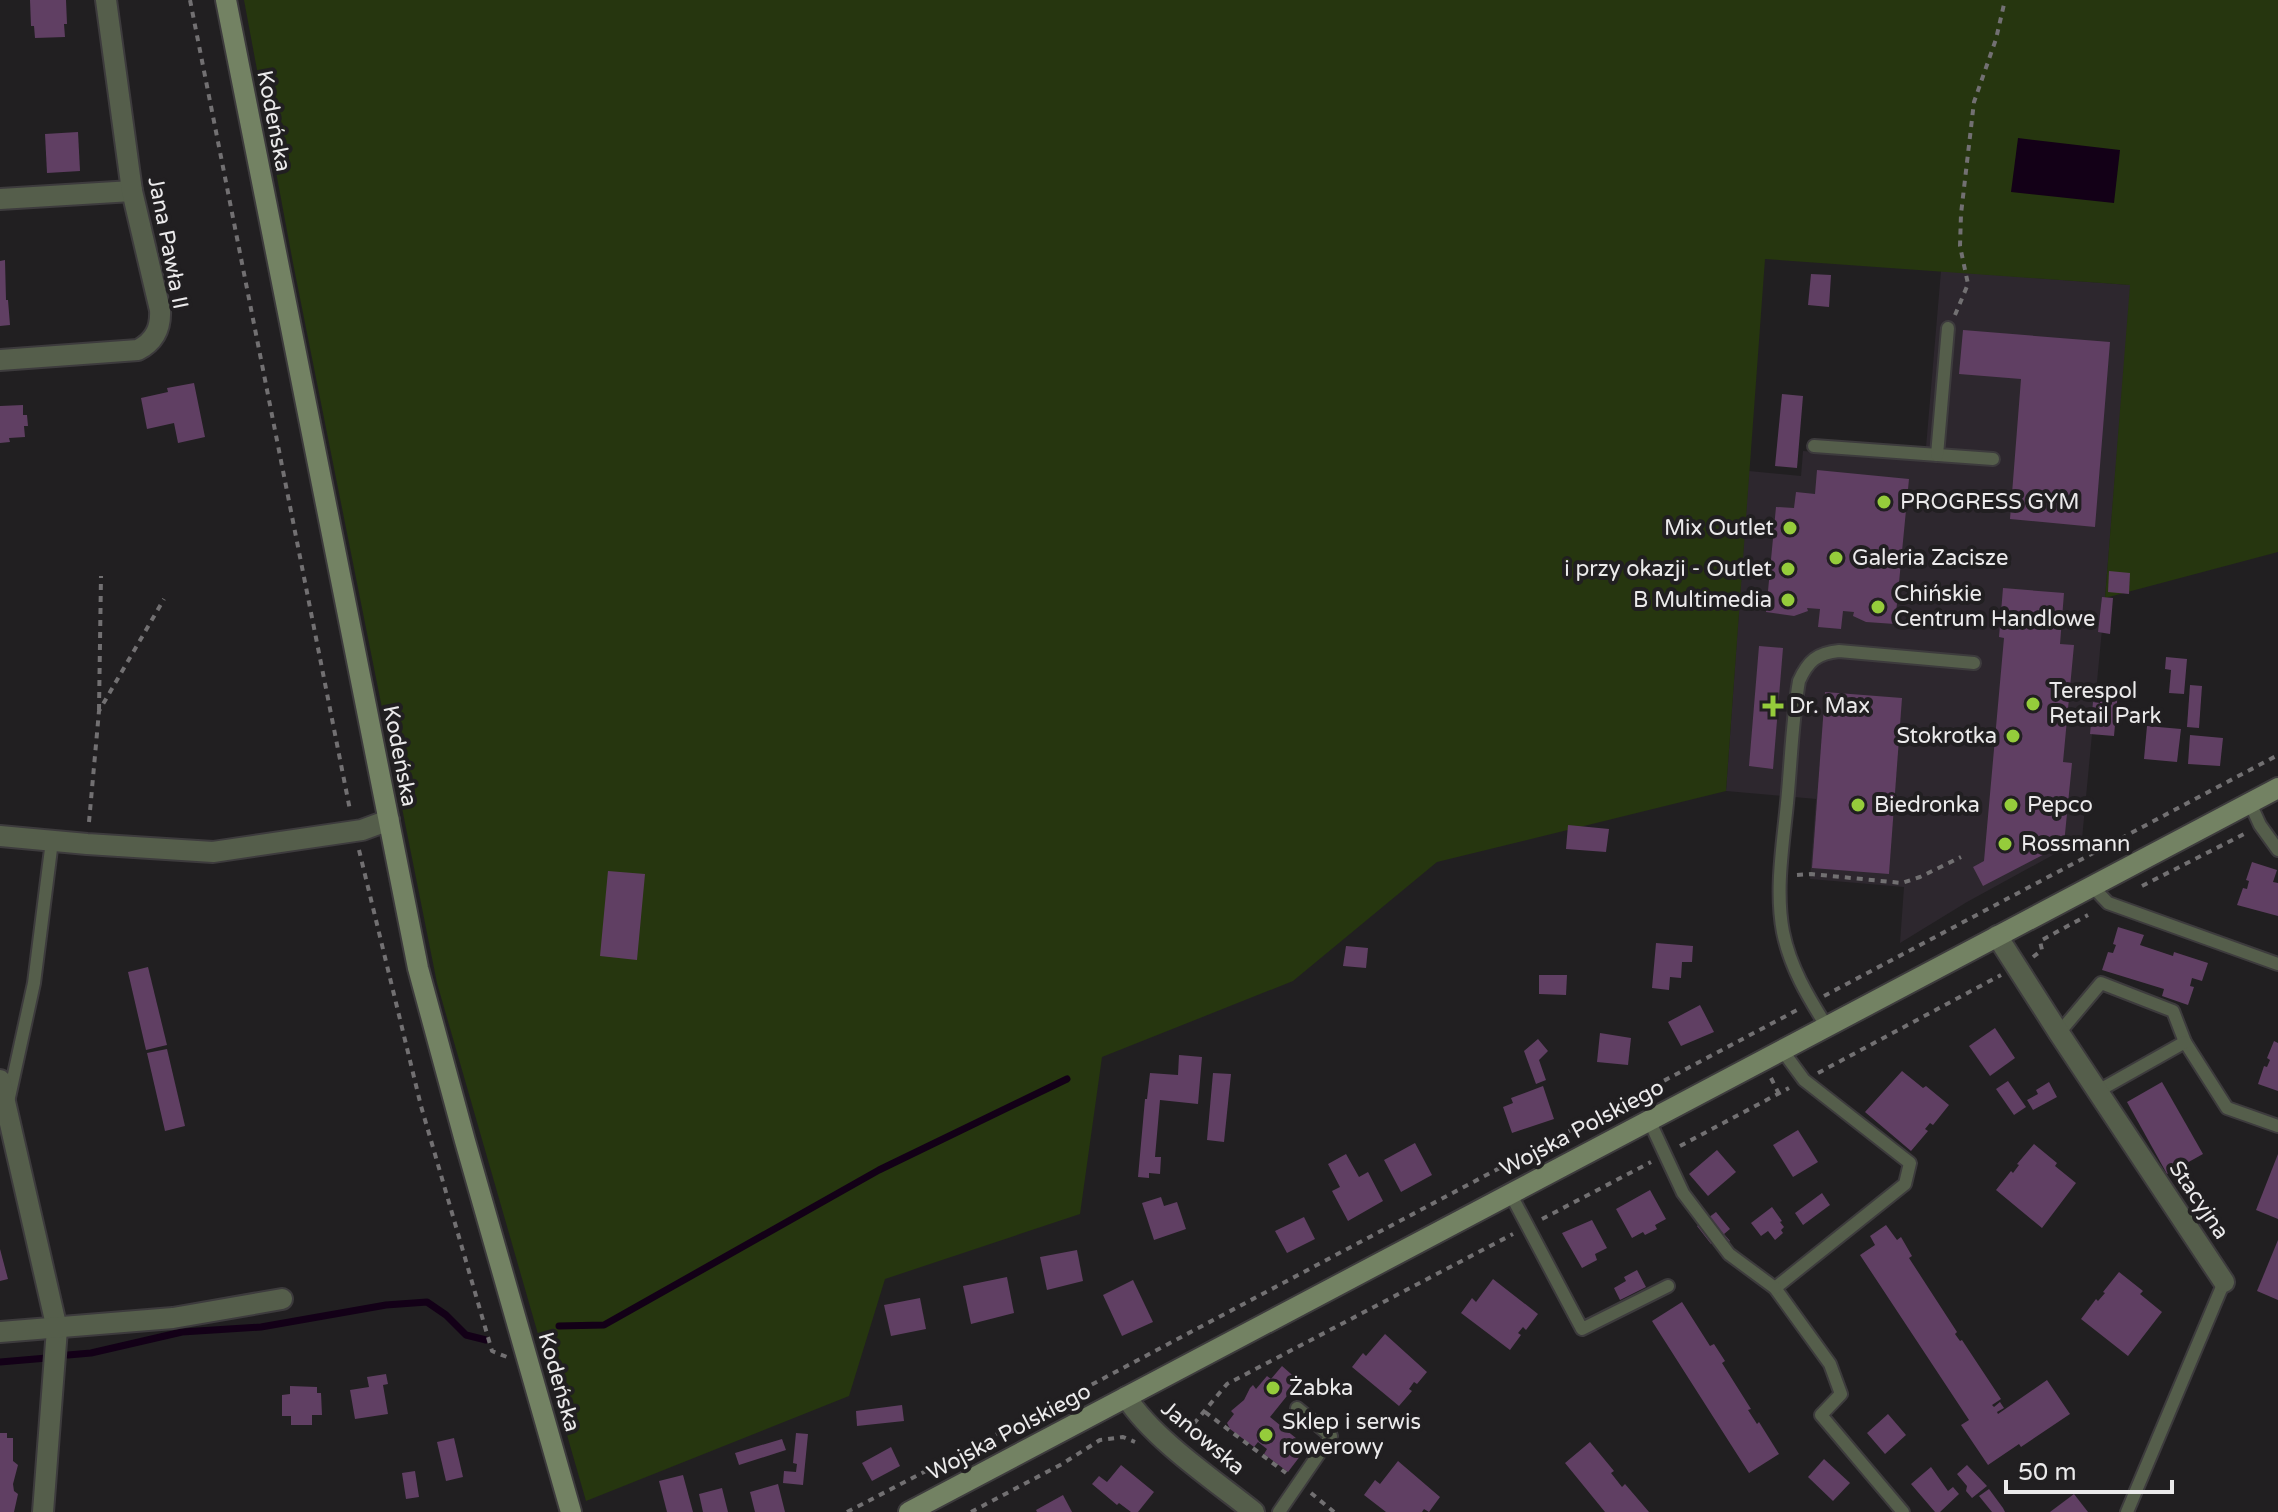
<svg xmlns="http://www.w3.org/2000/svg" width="2278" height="1512" font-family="'Varela Round',sans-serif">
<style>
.built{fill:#2d272e}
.green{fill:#26360f}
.water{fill:#130017}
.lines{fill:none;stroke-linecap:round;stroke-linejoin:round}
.stream{stroke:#130017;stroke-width:7}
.building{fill:#603f63}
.lane-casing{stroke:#3d3b3d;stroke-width:16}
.street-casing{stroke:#3d3b3d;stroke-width:24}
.secondary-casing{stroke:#3d3b3d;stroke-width:24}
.path{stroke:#727072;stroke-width:4;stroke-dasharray:6 6;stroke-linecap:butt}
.lane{stroke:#555e4b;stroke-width:12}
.street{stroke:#555e4b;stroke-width:20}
.secondary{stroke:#738263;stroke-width:20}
.poi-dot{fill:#95cc3b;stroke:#211f21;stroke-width:3}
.labels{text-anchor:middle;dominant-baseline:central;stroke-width:8;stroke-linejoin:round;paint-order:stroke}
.street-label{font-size:22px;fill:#ebeaeb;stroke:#211f21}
.poi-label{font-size:22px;fill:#ebeaeb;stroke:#211f21;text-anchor:start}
</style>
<rect width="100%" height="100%" fill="#211f21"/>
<polygon class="built" points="1941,271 2131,285 2105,598 2082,839 1967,902 1900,943 1904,887 1810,879 1816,799 1726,791 1749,471 1801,476 1803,451 1925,459"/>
<polygon class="green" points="244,0 2278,0 2278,552 2105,598 2130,285 1765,259 1726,791 1437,862 1293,981 1102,1057 1080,1214 885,1279 849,1396 586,1501 437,983 293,263"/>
<polygon class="water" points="2018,138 2120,150 2114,203 2011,192"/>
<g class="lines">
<g class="stream">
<polyline points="559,1326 604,1325 879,1170 1067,1079"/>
<polyline points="68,1355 91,1353 182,1332 261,1327 386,1305 427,1302 446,1315 466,1335 486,1340"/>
<polyline points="0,1362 47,1358"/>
</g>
</g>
<g class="building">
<polygon points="30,0 66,0 67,24 64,24 65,37 35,38 34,26 31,26"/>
<polygon points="78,132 80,171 47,173 45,134"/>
<polygon points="5,260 6,300 8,300 10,325 0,326 0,261"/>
<polygon points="1811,274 1831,275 1829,307 1808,305"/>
<polygon points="1963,330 2110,342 2095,527 2010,519 2021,379 1959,374"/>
<polygon points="194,383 205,437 178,443 174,423 147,429 141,398 168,392 167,388"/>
<polygon points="1782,394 1803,396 1797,468 1775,466"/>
<polygon points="23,405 23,415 27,415 28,426 24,426 25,437 9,438 10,442 0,443 0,406"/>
<polygon points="1817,470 1909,479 1895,624 1866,622 1853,616 1854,612 1843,611 1841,629 1818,627 1820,609 1807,608 1808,611 1794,616 1766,612 1776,507 1794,508 1796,492 1815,494"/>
<polygon points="2109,571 2130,573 2129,594 2108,592"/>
<polygon points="2003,588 2064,593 2060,644 2074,645 2063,762 2072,763 2064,844 1983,886 1973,867 1984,861 2004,638 1999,637"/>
<polygon points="2102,597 2113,598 2110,634 2098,632"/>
<polygon points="1759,646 1783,648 1773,769 1749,766"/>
<polygon points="2166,657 2187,659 2184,694 2169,693 2171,670 2165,669"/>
<polygon points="2190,685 2202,686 2199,728 2187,727"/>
<polygon points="2101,689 2118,691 2114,736 2090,734 2093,702 2100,703"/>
<polygon points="1825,692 1902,698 1889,874 1812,868"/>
<polygon points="2147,726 2181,729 2177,762 2144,759"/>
<polygon points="2190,735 2223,738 2220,766 2188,764"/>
<polygon points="1568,825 1609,829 1606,852 1566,849"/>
<polygon points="2252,862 2277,870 2273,882 2278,883 2278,916 2237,905 2243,888 2247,889 2249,881 2246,880"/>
<polygon points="608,871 645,874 637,960 600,956"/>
<polygon points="2118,927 2144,935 2140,945 2173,956 2174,952 2208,963 2202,981 2192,978 2190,986 2194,987 2188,1005 2162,996 2164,989 2102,970 2108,952 2113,953 2116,945 2113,944"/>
<polygon points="1656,943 1693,946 1692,962 1682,962 1681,978 1670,977 1669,990 1652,988"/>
<polygon points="1346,946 1368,948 1366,968 1343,966"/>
<polygon points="148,967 167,1045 146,1050 128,972"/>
<polygon points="1539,975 1567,975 1566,995 1539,994"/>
<polygon points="1700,1005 1714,1032 1681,1046 1668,1022"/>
<polygon points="1995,1028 2015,1058 1990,1076 1969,1046"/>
<polygon points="1600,1033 1631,1038 1628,1065 1597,1062"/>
<polygon points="1538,1039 1548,1051 1539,1060 1546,1080 1536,1084 1524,1051"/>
<polygon points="2274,1041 2278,1043 2278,1091 2258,1084 2264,1066 2267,1067 2270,1060 2267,1058"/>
<polygon points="167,1049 185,1126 165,1131 147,1053"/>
<polygon points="1179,1055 1202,1057 1198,1104 1160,1100 1155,1157 1161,1157 1160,1174 1149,1173 1149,1178 1138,1177 1145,1099 1147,1099 1150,1073 1178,1075"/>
<polygon points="1902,1071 1923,1088 1926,1086 1949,1105 1933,1125 1930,1123 1925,1129 1928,1131 1911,1151 1865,1112"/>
<polygon points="1213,1073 1231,1074 1224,1142 1207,1140"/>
<polygon points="2008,1081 2026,1107 2014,1115 1996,1089"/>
<polygon points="2049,1082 2057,1097 2033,1110 2027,1100 2038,1094 2036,1090"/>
<polygon points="2162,1082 2203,1154 2167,1174 2127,1102"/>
<polygon points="1543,1086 1554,1119 1512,1133 1503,1107 1513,1103 1511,1098"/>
<polygon points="1798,1130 1818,1162 1793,1177 1773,1145"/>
<polygon points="1415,1143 1432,1175 1401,1192 1384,1160"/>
<polygon points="2034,1144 2057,1163 2055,1166 2076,1183 2042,1228 1996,1190 2011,1171 2013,1173 2019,1165 2017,1164"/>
<polygon points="1717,1150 1736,1172 1708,1196 1689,1174"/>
<polygon points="1346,1154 1359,1177 1368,1172 1383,1201 1348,1221 1332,1191 1340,1187 1328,1164"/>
<polygon points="2278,1154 2278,1219 2256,1210"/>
<polygon points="1650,1190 1666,1219 1655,1225 1657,1229 1645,1235 1643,1232 1632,1238 1616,1209"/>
<polygon points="1822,1193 1830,1205 1803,1225 1795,1213"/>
<polygon points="1161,1197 1164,1206 1177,1202 1186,1229 1154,1240 1142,1203"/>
<polygon points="1772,1207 1782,1221 1780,1222 1784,1227 1781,1230 1783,1233 1775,1240 1768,1231 1761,1236 1751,1223"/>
<polygon points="1716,1212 1730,1229 1724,1234 1730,1241 1720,1248 1715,1241 1711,1244 1697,1226"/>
<polygon points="1304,1217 1315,1239 1287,1253 1275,1231"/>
<polygon points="1592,1220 1607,1248 1595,1254 1597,1260 1582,1268 1562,1233"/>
<polygon points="1886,1225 1897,1240 1901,1237 1912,1256 1909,1258 1957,1332 1955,1334 1960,1341 1962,1340 2001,1399 1992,1405 1994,1407 2000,1402 2004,1408 1997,1412 1998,1414 2047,1380 2070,1414 2021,1447 2019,1444 1988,1465 1961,1425 1969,1420 1860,1255 1875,1245 1870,1236"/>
<polygon points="2278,1240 2278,1300 2257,1291"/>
<polygon points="0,1249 8,1279 0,1281"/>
<polygon points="1077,1250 1083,1281 1047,1290 1040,1257"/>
<polygon points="1637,1270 1646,1287 1620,1300 1614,1288 1626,1281 1624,1277"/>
<polygon points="2119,1272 2143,1291 2140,1294 2162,1312 2128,1356 2081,1319 2096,1299 2098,1301 2105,1293 2103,1292"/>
<polygon points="1007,1277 1014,1313 971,1324 963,1286"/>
<polygon points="1493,1279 1538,1314 1526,1330 1523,1327 1518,1333 1521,1335 1510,1350 1461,1313 1472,1298 1476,1302"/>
<polygon points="1133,1280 1153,1322 1122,1336 1103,1295"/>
<polygon points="920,1298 926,1329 891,1336 884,1305"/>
<polygon points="1682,1302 1710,1346 1714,1344 1725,1361 1722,1363 1751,1409 1748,1410 1757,1424 1759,1422 1779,1454 1749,1473 1652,1321"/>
<polygon points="1385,1334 1427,1372 1417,1384 1414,1382 1409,1389 1412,1391 1399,1406 1352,1367 1363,1353 1366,1356"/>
<polygon points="1282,1366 1299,1381 1270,1417 1307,1447 1288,1472 1264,1454 1267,1449 1258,1442 1254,1447 1230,1429 1227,1423 1234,1414 1231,1411 1244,1400 1250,1388 1253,1385 1256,1389 1267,1376 1271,1379"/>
<polygon points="386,1374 388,1384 383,1385 388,1414 355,1419 350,1390 369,1387 367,1377"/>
<polygon points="290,1386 317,1387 317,1393 321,1393 322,1415 312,1415 312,1425 291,1425 291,1416 282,1416 282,1395 290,1394"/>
<polygon points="902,1405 904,1421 857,1426 856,1411"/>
<polygon points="1888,1414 1906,1435 1885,1454 1867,1433"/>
<polygon points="0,1433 7,1433 7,1438 13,1438 13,1461 18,1465 13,1484 14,1491 18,1494 14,1512 0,1512"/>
<polygon points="796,1433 808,1434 803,1485 783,1483 784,1471 796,1472 797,1464 793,1463"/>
<polygon points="454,1438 463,1477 446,1481 437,1442"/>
<polygon points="782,1439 786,1450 739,1465 735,1453"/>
<polygon points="1590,1442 1614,1471 1611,1473 1622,1487 1625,1484 1649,1512 1605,1512 1565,1463"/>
<polygon points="891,1447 900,1466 872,1481 862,1463"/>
<polygon points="1824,1459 1850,1483 1833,1501 1808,1477"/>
<polygon points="1398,1461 1440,1497 1429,1512 1424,1509 1422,1512 1386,1512 1364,1495 1375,1480 1380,1484"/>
<polygon points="1121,1465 1154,1492 1138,1512 1131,1512 1119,1503 1117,1505 1092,1484 1099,1476 1107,1482"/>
<polygon points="1967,1465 1987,1486 1972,1498 1966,1491 1967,1486 1957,1474"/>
<polygon points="1931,1467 1948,1491 1953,1487 1959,1494 1940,1512 1935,1512 1911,1484"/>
<polygon points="415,1471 419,1497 406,1499 402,1473"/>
<polygon points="683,1475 693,1512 667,1512 659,1481"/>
<polygon points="778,1484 785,1512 755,1512 750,1492"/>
<polygon points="722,1488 728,1512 703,1512 699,1494"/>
<polygon points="1989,1489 2003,1508 2005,1512 1992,1512 1979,1496"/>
<polygon points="2074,1494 2088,1512 2050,1512"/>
<polygon points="1063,1495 1072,1512 1037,1512 1036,1510"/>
</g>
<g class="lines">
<defs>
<g id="lane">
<polyline points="1814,446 1993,459"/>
<polyline points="1937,455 1948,328"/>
<polyline points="2250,803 2260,825 2278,850"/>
<polyline points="2092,886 2108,903 2278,964"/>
<path d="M 1827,1027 C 1808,997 1790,967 1783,932 C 1775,890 1783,845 1787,803 C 1791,763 1792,721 1799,681 C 1808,661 1817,653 1839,651 L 1974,663"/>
<polyline points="2059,1033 2101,983 2173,1011 2185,1042 2227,1108 2278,1126"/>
<polyline points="1782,1050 1804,1080 1910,1163 1905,1184 1775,1288 1830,1364 1841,1394 1821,1415 1903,1512"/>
<polyline points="2098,1091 2185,1042"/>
<polyline points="8,1102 34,983 52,841"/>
<polyline points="1649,1120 1683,1193 1729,1254 1775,1288"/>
<polyline points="1510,1193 1582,1329 1668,1286"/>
<polyline points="1279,1512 1331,1436 1297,1408"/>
<polyline points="2127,1512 2224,1282"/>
</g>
<g id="street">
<polyline points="0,199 132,191"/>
<path d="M 0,360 L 138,350 C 155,341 161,328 160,310 L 132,191 L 106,0"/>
<polyline points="0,836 87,844 213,852 362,830 389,820"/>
<polyline points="1997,936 2059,1033 2224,1282"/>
<polyline points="0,1080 57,1329 43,1512"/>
<polyline points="0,1332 173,1318 282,1299"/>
<path d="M 1126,1397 C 1154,1440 1214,1480 1254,1512"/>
</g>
<g id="secondary">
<polyline points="226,0 418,968 465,1141 571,1512"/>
<polyline points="909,1512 2278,788"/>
</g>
</defs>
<use href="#lane" class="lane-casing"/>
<use href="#street" class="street-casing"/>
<use href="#secondary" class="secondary-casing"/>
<g class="path">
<polyline points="190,0 350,810"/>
<polyline points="1955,315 1968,284 1960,246 1961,214 1974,102 1996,39 2005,0"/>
<polyline points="99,710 101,576"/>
<polyline points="89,822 99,711 164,599"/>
<polyline points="359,850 421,1106 492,1351 507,1357"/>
<polyline points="1797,875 1811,874 1902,883 1920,877 1961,857"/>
<polyline points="2142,886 2248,832"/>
<polyline points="2033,957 2042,950 2040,941 2088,915"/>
<polyline points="1824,996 2278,755"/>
<polyline points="1818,1073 2001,975"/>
<polyline points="1771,1078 1779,1094"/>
<polyline points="1680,1146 1789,1088"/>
<polyline points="1542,1219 1651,1162"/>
<polyline points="1205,1412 1286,1473"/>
<polyline points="1186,1433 1227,1384 1513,1234"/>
<polyline points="1311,1493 1334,1512"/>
<polyline points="847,1512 1074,1394 1799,1009"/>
<polyline points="971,1512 1062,1464 1100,1440 1123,1437 1135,1442"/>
</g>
<use href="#lane" class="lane"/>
<use href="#street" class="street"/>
<use href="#secondary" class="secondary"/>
</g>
<g class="poi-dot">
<circle cx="1884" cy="502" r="8"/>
<circle cx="1790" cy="528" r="8"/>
<circle cx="1836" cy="558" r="8"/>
<circle cx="1788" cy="569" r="8"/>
<circle cx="1788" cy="600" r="8"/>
<circle cx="1878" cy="607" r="8"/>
<circle cx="2033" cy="704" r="8"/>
<path d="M1769 694h8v8h8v8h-8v8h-8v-8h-8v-8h8z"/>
<circle cx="2013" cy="736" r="8"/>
<circle cx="1858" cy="805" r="8"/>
<circle cx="2011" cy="805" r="8"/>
<circle cx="2005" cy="844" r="8"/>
<circle cx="1273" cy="1388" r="8"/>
<circle cx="1266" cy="1435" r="8"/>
</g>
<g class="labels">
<g class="street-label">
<text transform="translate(274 121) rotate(79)">Kodeńska</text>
<text transform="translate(168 243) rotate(79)">Jana Pawła II</text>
<text transform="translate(400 756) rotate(79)">Kodeńska</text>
<text transform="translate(1582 1128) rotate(-28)">Wojska Polskiego</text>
<text transform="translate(2199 1200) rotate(56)">Stacyjna</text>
<text transform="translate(559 1382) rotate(74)">Kodeńska</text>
<text transform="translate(1009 1432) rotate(-28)">Wojska Polskiego</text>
<text transform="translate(1203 1438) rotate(40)">Janowska</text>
</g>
<g class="poi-label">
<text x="1900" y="502">PROGRESS GYM</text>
<text x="1774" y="528" text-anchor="end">Mix Outlet</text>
<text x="1852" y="558">Galeria Zacisze</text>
<text x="1772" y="569" text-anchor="end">i przy okazji - Outlet</text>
<text x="1894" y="594">Chińskie<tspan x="1894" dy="25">Centrum Handlowe</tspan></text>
<text x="1772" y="600" text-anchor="end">B Multimedia</text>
<text x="2049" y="691">Terespol<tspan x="2049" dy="25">Retail Park</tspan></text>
<text x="1789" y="706">Dr. Max</text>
<text x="1997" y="736" text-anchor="end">Stokrotka</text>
<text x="1874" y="805">Biedronka</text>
<text x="2027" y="805">Pepco</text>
<text x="2021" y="844">Rossmann</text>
<text x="1289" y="1388">Żabka</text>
<text x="1282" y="1422">Sklep i serwis<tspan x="1282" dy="25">rowerowy</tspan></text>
</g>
</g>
<path d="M2006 1480v12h166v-12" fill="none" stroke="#ebeaeb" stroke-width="4"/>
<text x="2018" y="1480" font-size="24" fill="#ebeaeb" stroke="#211f21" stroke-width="6" paint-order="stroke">50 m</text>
</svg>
